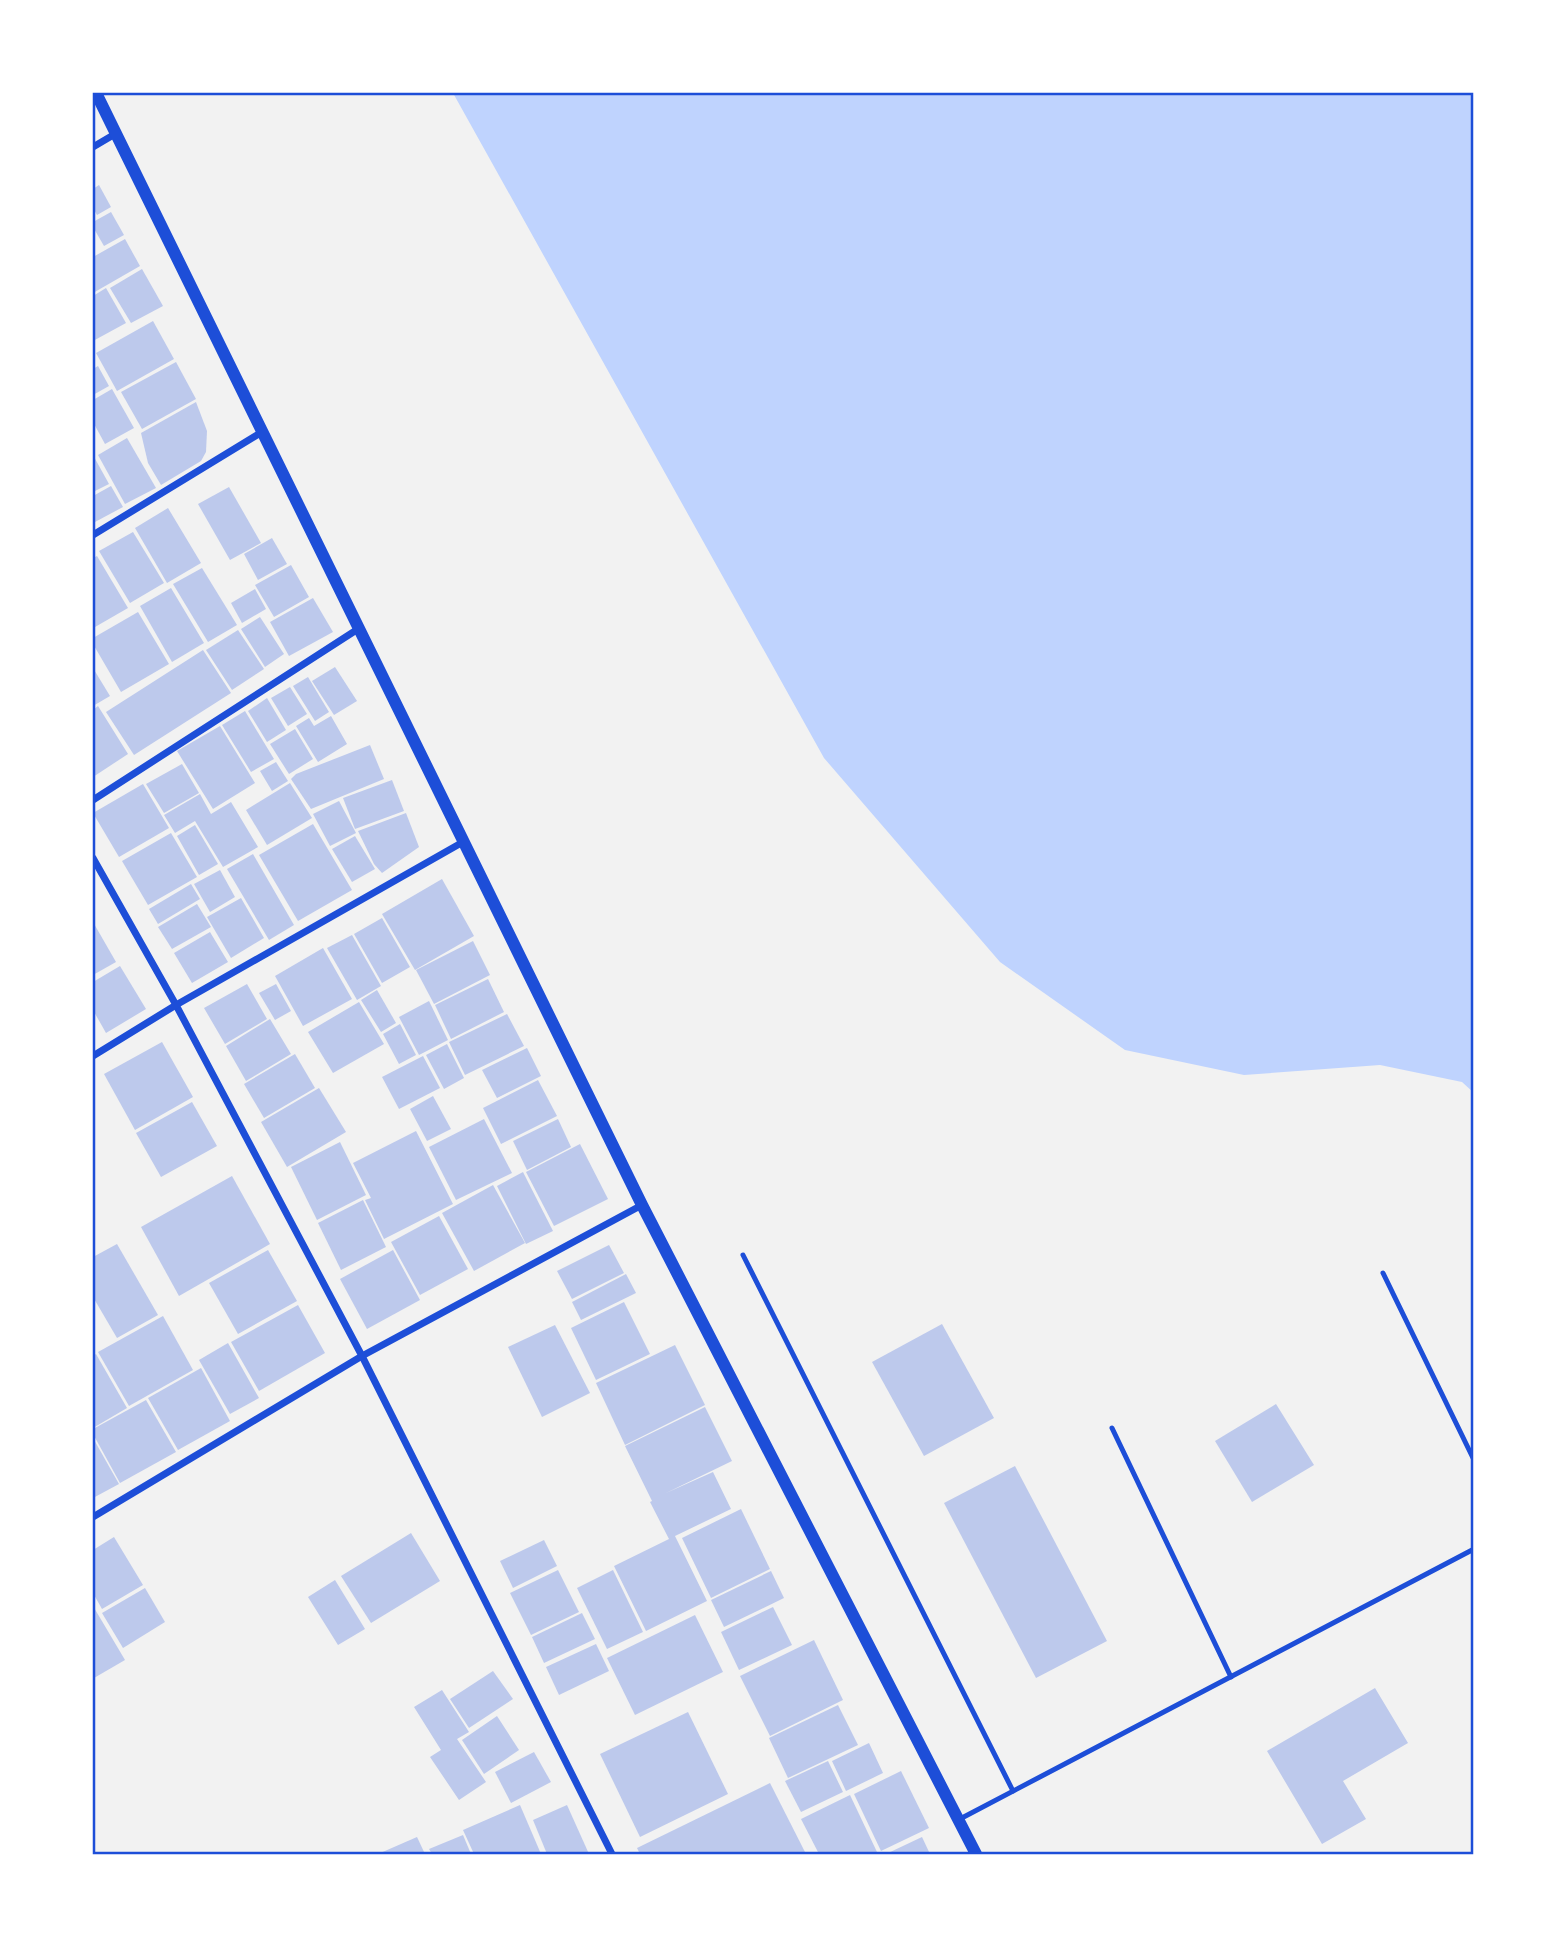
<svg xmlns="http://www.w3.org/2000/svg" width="1567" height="1947" font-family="Karla,sans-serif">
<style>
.water{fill:#bfd3fe}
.building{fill:#bdc9ec}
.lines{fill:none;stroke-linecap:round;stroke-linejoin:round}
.service{stroke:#1d4ed8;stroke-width:5}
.minor{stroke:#1d4ed8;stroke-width:7}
.tertiary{stroke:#1d4ed8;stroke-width:12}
.neatline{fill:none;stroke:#1d4ed8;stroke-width:2.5}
</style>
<rect width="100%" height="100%" fill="#f2f2f2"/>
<polygon class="water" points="453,93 1474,93 1474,1093 1462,1082 1380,1065 1244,1075 1125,1050 1000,962 824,758"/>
<g class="building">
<polygon points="99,185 111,207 97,215 93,208 93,189"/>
<polygon points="111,212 124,235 104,246 93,227 93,222"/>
<polygon points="125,239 140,266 93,293 93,257"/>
<polygon points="142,269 163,306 131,323 110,288"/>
<polygon points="106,288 126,323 93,341 93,296"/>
<polygon points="153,321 174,359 117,391 96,353"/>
<polygon points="176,362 196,399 142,429 121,392"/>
<polygon points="98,366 109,386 93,395 93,369"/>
<polygon points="112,389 134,428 105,444 93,422 93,400"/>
<polygon points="196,402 207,431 206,452 201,461 161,485 148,463 141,433"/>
<polygon points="127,438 156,488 125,504 98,455"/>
<polygon points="93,455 109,484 93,492"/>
<polygon points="111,486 123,507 95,522 93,519 93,496"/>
<polygon points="229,487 261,543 230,560 198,504"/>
<polygon points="168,508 201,563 167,583 135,528"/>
<polygon points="133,532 164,583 130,603 99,551"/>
<polygon points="272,538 287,564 258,580 244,554"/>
<polygon points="97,556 128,608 95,627 93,623 93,558"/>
<polygon points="291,565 309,597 274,617 255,585"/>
<polygon points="202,568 237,625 208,642 173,584"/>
<polygon points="171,588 204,643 172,662 140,606"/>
<polygon points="255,589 266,609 242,623 231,603"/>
<polygon points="313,598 333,632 289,656 270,622"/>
<polygon points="138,612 169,664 121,692 93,644 93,638"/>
<polygon points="260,617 284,654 265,667 241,629"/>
<polygon points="238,630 264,669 232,690 206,650"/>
<polygon points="203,650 231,693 134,755 106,712"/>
<polygon points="335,667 357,701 334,715 312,681"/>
<polygon points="93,668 110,696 93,706"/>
<polygon points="308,677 329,712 315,721 293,686"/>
<polygon points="290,687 307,714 288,726 271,698"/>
<polygon points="267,698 286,730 267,742 248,711"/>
<polygon points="98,706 128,754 93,777 93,710"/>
<polygon points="245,711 274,759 251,772 222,725"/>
<polygon points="331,716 347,744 318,762 296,726 309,718 314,726"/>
<polygon points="220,726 255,783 213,809 177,751"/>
<polygon points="295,729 313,759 289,774 270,744"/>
<polygon points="370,745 384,779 311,809 291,779 296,774"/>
<polygon points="276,762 288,781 272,791 260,771"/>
<polygon points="182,764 199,793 164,813 146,784"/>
<polygon points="392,780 404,811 355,829 343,798"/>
<polygon points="290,783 312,818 267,845 246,810"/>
<polygon points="143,784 169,828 119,857 93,813"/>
<polygon points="200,794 211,814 231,802 258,847 223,867 195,821 175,833 164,815"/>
<polygon points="339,801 356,833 330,846 313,814"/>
<polygon points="406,813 419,847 382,873 374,864 358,831"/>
<polygon points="313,824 352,890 298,921 259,855"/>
<polygon points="195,825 218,864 199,875 177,836"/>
<polygon points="171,833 197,877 148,905 122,861"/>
<polygon points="355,836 375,869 352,882 332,849"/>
<polygon points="253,854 294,925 269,940 227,869"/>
<polygon points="220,870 235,897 210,912 194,884"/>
<polygon points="442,879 474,936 415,970 382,914"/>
<polygon points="191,884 200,899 158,924 149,909"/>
<polygon points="241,898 264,938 231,958 207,917"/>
<polygon points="197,904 211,927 172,949 158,927"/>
<polygon points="382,918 410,967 382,983 354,934"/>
<polygon points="93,922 116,962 93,975"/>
<polygon points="210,932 228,962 192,983 174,953"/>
<polygon points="352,935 381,986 357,1000 327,948"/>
<polygon points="473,941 490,975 434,1004 416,970"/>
<polygon points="323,948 352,999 303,1026 275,976"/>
<polygon points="120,966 146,1009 106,1033 93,1010 93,982"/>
<polygon points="488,979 504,1012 451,1039 435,1005"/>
<polygon points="247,984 267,1019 225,1044 204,1008"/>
<polygon points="276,984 291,1011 275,1020 259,993"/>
<polygon points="377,990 396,1023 381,1032 361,1000"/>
<polygon points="429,1001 448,1040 419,1055 399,1017"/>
<polygon points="359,1002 384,1044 333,1073 308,1032"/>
<polygon points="507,1014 524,1046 465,1075 449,1042"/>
<polygon points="270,1019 291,1054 246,1081 226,1046"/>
<polygon points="400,1024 416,1055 399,1064 383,1034"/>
<polygon points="162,1042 193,1097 135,1130 104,1074"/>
<polygon points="447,1044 464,1078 444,1089 426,1055"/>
<polygon points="527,1048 541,1076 497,1098 482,1070"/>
<polygon points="295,1054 315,1088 264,1118 244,1084"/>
<polygon points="423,1056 440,1088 399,1109 382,1077"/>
<polygon points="538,1080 557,1116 501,1144 483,1108"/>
<polygon points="319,1088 346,1132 287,1167 261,1122"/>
<polygon points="433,1096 451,1129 427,1141 410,1109"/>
<polygon points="192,1102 217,1146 161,1177 136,1133"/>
<polygon points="484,1119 512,1173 456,1200 429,1147"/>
<polygon points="558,1119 571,1147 527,1170 513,1141"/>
<polygon points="416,1131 453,1204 384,1239 365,1200 371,1198 353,1163"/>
<polygon points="340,1142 366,1195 317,1220 291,1167"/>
<polygon points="580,1144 608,1199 554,1226 526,1172"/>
<polygon points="523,1172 553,1231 526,1244 497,1186"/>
<polygon points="232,1176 270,1244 179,1296 141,1227"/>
<polygon points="493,1185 525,1243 474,1271 442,1213"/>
<polygon points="363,1200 386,1247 341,1270 318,1223"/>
<polygon points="439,1216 468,1269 420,1295 391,1242"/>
<polygon points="117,1244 158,1315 117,1338 93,1297 93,1257"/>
<polygon points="609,1245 624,1273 572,1299 557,1271"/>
<polygon points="268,1250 297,1301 238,1334 209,1283"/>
<polygon points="393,1250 420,1300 367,1329 340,1279"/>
<polygon points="626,1274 636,1293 581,1320 572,1302"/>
<polygon points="624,1302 650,1354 596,1380 571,1328"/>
<polygon points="298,1305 325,1353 259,1391 231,1342"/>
<polygon points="163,1316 193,1370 129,1406 98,1352"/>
<polygon points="942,1324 994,1418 924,1456 872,1362"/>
<polygon points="555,1325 590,1393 542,1417 508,1347"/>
<polygon points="228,1343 259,1398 230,1414 199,1360"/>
<polygon points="675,1345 705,1405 625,1445 596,1383"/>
<polygon points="96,1354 127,1408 93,1428 93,1356"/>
<polygon points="201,1368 230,1421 178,1450 148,1398"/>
<polygon points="146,1400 176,1452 120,1483 93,1434 93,1429"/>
<polygon points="1276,1404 1314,1465 1252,1502 1215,1441"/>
<polygon points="705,1407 732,1461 666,1493 713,1472 731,1509 675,1536 707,1601 646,1631 614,1566 669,1539 650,1502 652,1501 625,1446"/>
<polygon points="93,1438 119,1484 93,1498"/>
<polygon points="1015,1466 1107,1641 1036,1678 944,1503"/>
<polygon points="741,1509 770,1569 711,1598 682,1538"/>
<polygon points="411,1533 440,1581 371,1623 341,1576"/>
<polygon points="114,1537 143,1585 102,1609 93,1593 93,1550"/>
<polygon points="544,1540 557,1566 513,1588 500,1561"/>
<polygon points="558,1570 579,1612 531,1635 510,1593"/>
<polygon points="613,1570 643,1632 607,1649 577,1588"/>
<polygon points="771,1571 784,1598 724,1627 711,1600"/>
<polygon points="335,1580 365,1629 338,1645 308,1597"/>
<polygon points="145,1588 165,1622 123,1648 102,1613"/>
<polygon points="93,1606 125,1660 94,1678 93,1676"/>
<polygon points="773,1607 792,1645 739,1670 721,1632"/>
<polygon points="582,1613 595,1639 544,1663 532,1637"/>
<polygon points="695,1615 723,1672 635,1715 607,1658"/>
<polygon points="814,1640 843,1700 770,1736 740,1676"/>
<polygon points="596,1644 609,1671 559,1695 546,1667"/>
<polygon points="493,1671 513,1699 469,1728 450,1699"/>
<polygon points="1375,1688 1408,1743 1343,1781 1366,1819 1322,1844 1267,1751"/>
<polygon points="442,1690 469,1732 457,1739 486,1782 459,1800 430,1757 441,1750 414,1707"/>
<polygon points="838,1705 858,1745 788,1778 769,1738"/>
<polygon points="688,1712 728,1794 640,1837 600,1754"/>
<polygon points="497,1716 519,1750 484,1774 462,1740"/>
<polygon points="869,1743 883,1773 846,1791 832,1761"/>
<polygon points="534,1752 551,1782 511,1803 495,1772"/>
<polygon points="828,1761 843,1792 801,1812 785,1781"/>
<polygon points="901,1771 929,1828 881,1851 854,1794"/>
<polygon points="770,1783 806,1854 640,1854 637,1848"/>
<polygon points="850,1795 877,1852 872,1854 819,1854 801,1819"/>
<polygon points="520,1805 541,1854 474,1854 463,1830"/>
<polygon points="567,1805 589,1854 547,1854 533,1820"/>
<polygon points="463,1835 471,1854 432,1854 429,1849"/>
<polygon points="417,1837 425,1854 378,1854"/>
<polygon points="922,1837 930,1854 886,1854"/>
</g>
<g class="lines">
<g class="service">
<polyline points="743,1255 1013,1791"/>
<polyline points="1383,1273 1474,1460"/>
<polyline points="1112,1428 1231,1677"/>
<polyline points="958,1820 1474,1549"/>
</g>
<g class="minor">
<polyline points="93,147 115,134"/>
<polyline points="93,535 262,432"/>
<polyline points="93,800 358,629"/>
<polyline points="93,858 176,1005 362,1356 612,1854"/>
<polyline points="93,1056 176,1005 463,842"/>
<polyline points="93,1517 362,1356 642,1205"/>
</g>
<polyline class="tertiary" points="96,93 642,1205 976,1854"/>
</g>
<rect width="1567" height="1947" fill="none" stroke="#ffffff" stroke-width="189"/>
<rect x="94" y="94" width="1378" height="1759" class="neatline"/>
</svg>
